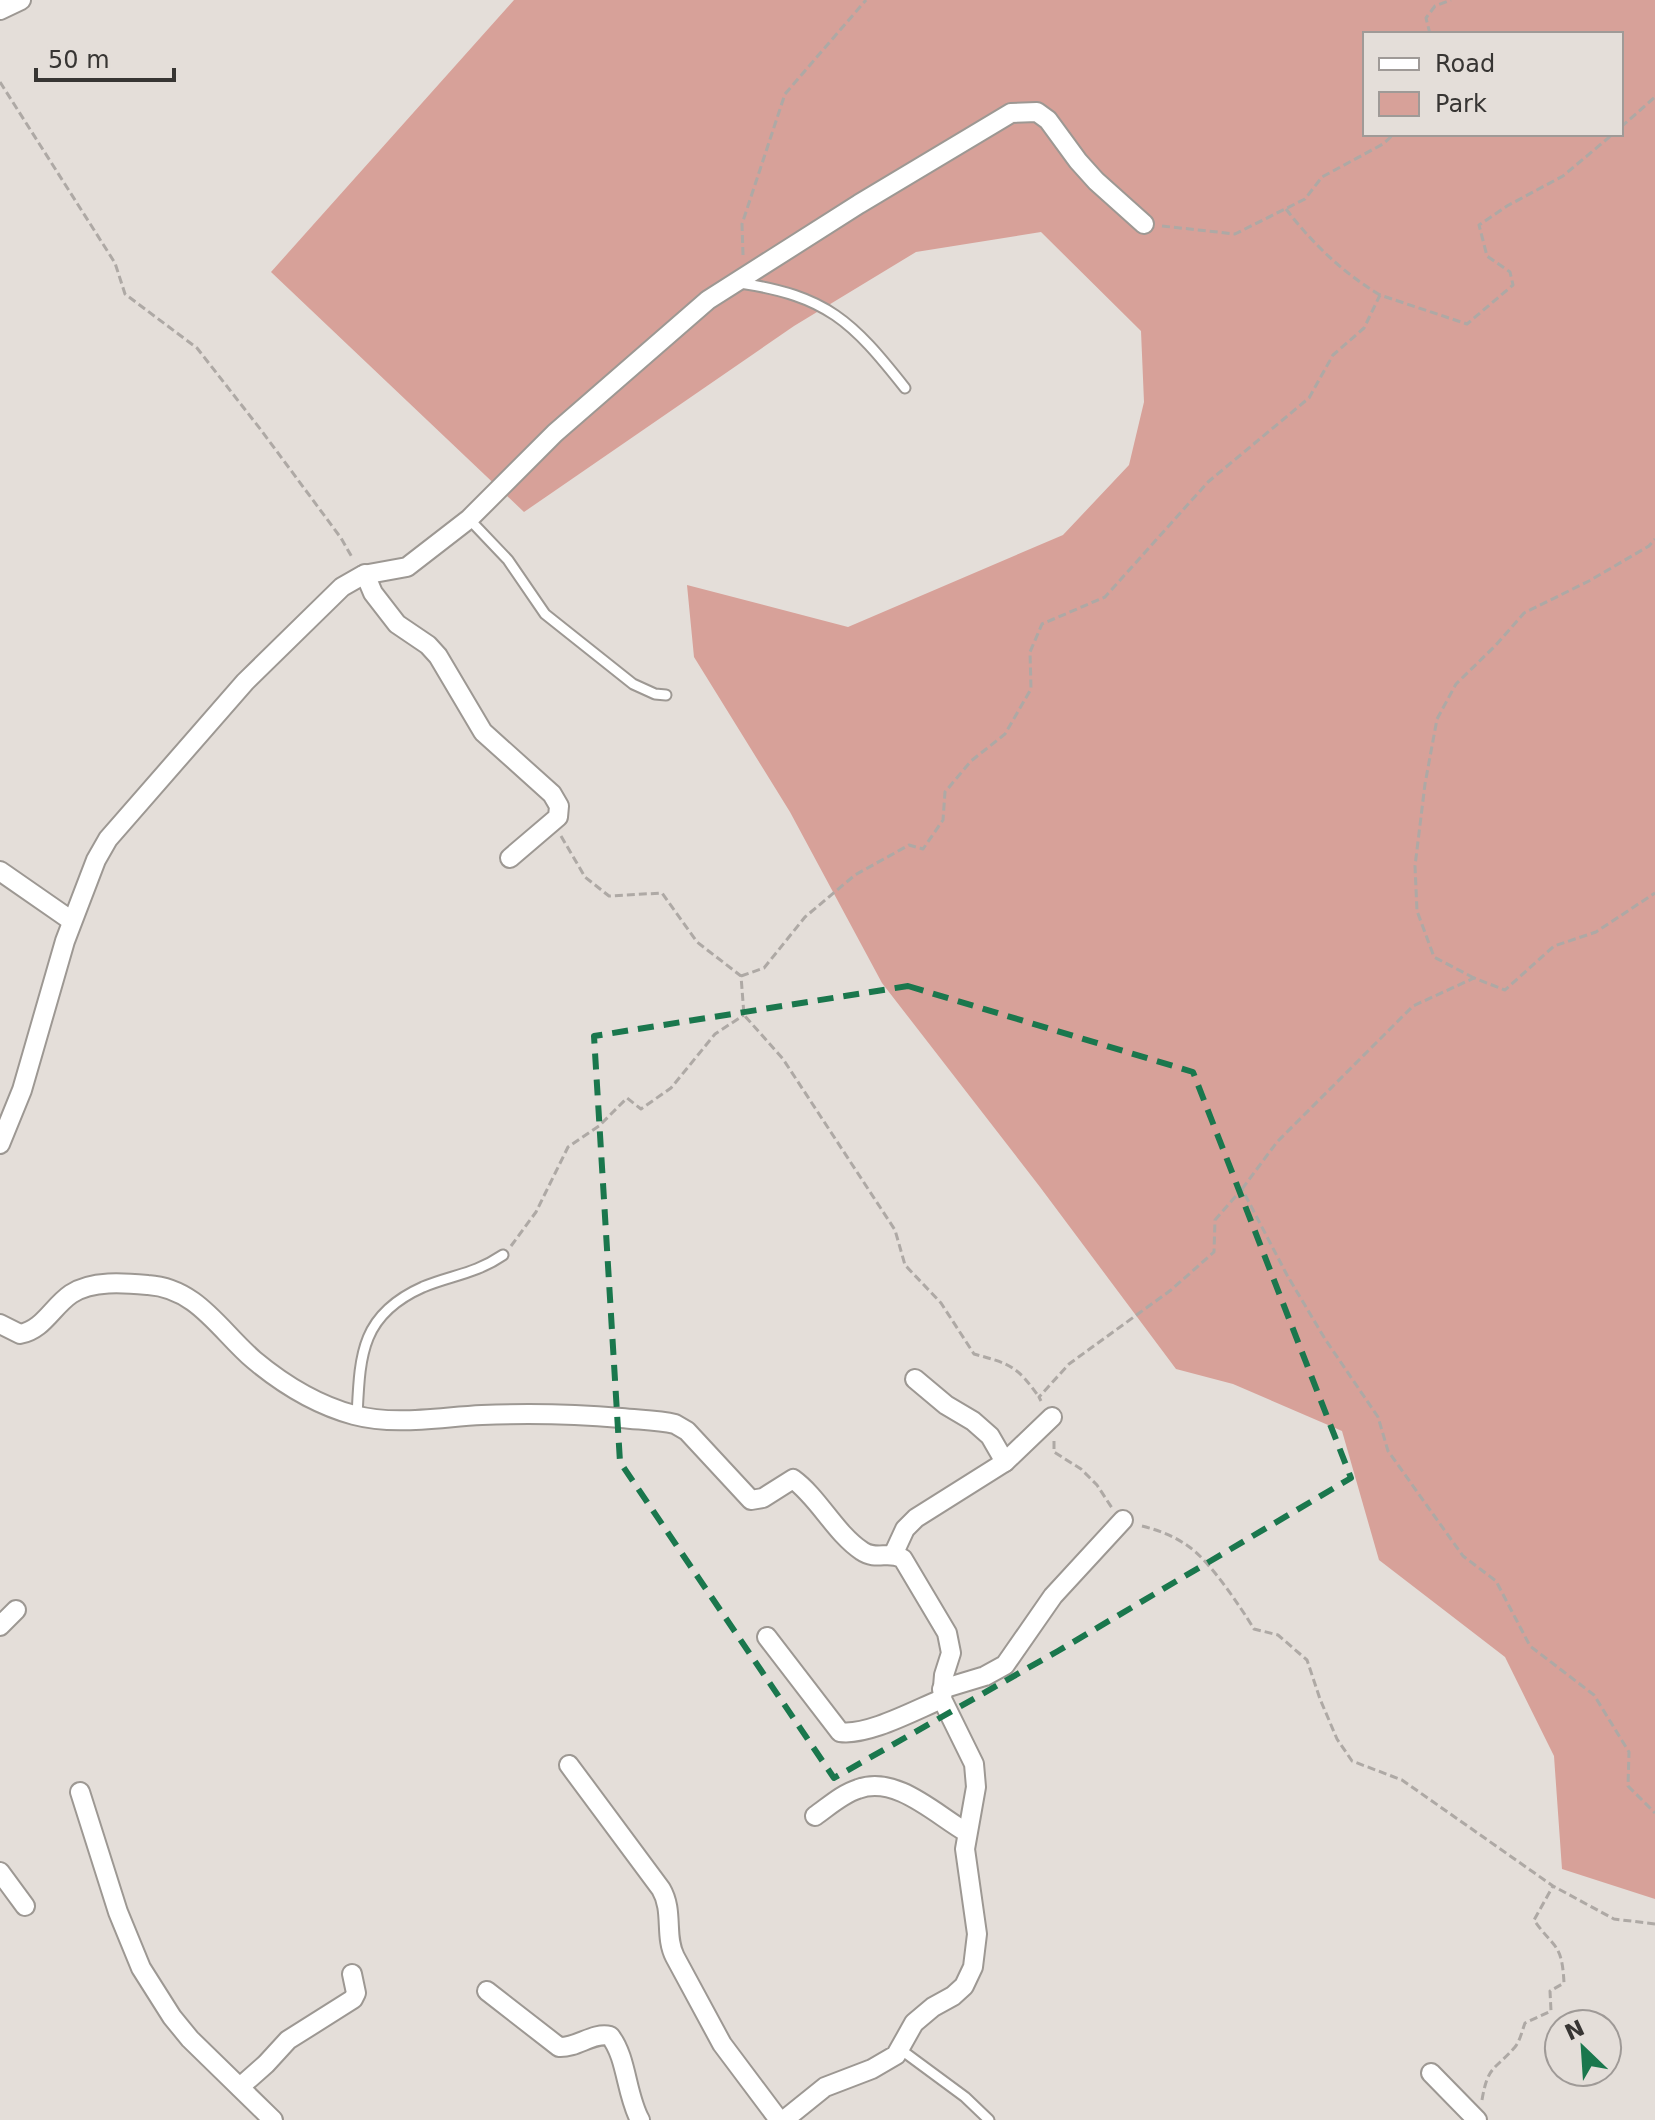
<svg xmlns="http://www.w3.org/2000/svg" width="1655" height="2120" font-family="'DejaVu Sans',sans-serif">
<style>
.green{fill:#d7a199;fill-rule:evenodd}
.lines{fill:none;stroke-linecap:round;stroke-linejoin:round}
.service-casing{stroke:#9d9893;stroke-width:13}
.minor-casing{stroke:#9d9893;stroke-width:22}
.path{stroke:#aea9a5;stroke-width:3;stroke-dasharray:8 4;stroke-linecap:butt}
.service{stroke:#fff;stroke-width:9}
.minor{stroke:#fff;stroke-width:18}
.marked{fill:none;stroke:#1a774d;stroke-width:6;stroke-dasharray:16 10;stroke-linejoin:round}
</style>
<rect width="100%" height="100%" fill="#e4ded9"/>
<path class="green" d="M 514,0 L 1655,0 L 1655,1899 L 1562,1869 L 1554,1756 L 1505,1657 L 1379,1560 L 1342,1431 L 1233,1384 L 1176,1369 L 1040,1187 L 882,983 L 790,812 L 694,657 L 687,585 L 848,627 L 1063,535 L 1129,465 L 1144,402 L 1141,331 L 1041,232 L 916,252 L 794,326 L 524,512 L 271,272 ZM 1365,34 L 1621,34 L 1621,134 L 1365,134 Z"/>
<g class="lines">
<defs>
<g id="service">
<path d="M 740,283 C 827,296 852,321 905,388"/>
<polyline points="469,519 508,560 545,614 633,684 655,694 666,695"/>
<path d="M 357,1416 C 360,1356 360,1315 423,1287 C 452,1275 475,1274 503,1255"/>
<polyline points="900,2049 965,2097 989,2120"/>
</g>
<g id="minor">
<polyline points="0,10 21,0"/>
<polyline points="365,574 373,593 397,624 428,645 438,656 483,732 552,794 559,806 558,817 510,858"/>
<polyline points="0,871 72,921"/>
<polyline points="0,1144 22,1090 65,941 96,860 108,839 245,682 342,587 363,575 407,567 469,519 555,433 708,300 859,204 1011,113 1037,112 1048,120 1078,161 1096,181 1144,224"/>
<path d="M 0,1324 L 20,1334 C 43,1330 52,1307 71,1294 C 92,1280 125,1283 148,1285 C 197,1288 220,1331 254,1360 C 284,1385 317,1405 354,1415 C 395,1426 440,1417 482,1415 C 528,1413 575,1414 621,1418 C 639,1420 658,1420 675,1424 L 687,1431 L 751,1500 L 763,1498 L 793,1479 C 819,1498 835,1533 862,1551 C 876,1561 890,1550 903,1559 L 947,1633 L 951,1653 L 944,1675 L 942,1699 L 974,1764 L 976,1787 L 965,1849 L 977,1934 L 973,1967 L 964,1986 L 953,1996 L 933,2007 L 914,2023 L 896,2055 L 872,2069 L 825,2087 L 784,2120"/>
<polyline points="915,1379 946,1405 973,1421 990,1436 1005,1462"/>
<polyline points="893,1555 905,1529 916,1518 1005,1462 1052,1417"/>
<polyline points="0,1626 16,1610"/>
<path d="M 767,1637 L 840,1732 C 868,1736 915,1710 942,1699"/>
<polyline points="942,1689 985,1676 1005,1665 1053,1596 1123,1520"/>
<path d="M 569,1765 L 661,1889 C 674,1911 664,1936 675,1957 L 722,2044 L 779,2120"/>
<polyline points="80,1792 118,1912 141,1968 172,2017 190,2039 273,2120"/>
<path d="M 815,1816 C 828,1807 842,1794 858,1789 C 896,1775 935,1814 966,1832"/>
<polyline points="0,1872 25,1906"/>
<path d="M 487,1991 L 559,2047 C 577,2048 593,2032 610,2036 C 627,2057 626,2095 640,2120"/>
<polyline points="1431,2073 1477,2120"/>
<polyline points="240,2087 266,2064 288,2040 353,1999 356,1993 352,1974"/>
</g>
</defs>
<use href="#service" class="service-casing"/>
<use href="#minor" class="minor-casing"/>
<g class="path">
<polyline points="1430,34 1426,18 1435,6 1451,0"/>
<polyline points="0,82 115,263 125,294 197,348 261,430 341,538 353,559"/>
<polyline points="1621,127 1655,97"/>
<path d="M 1286,209 C 1312,243 1343,273 1380,295"/>
<polyline points="1162,226 1235,234 1305,199 1322,177 1383,144 1394,134"/>
<polyline points="743,255 742,224 785,94 866,0"/>
<path d="M 561,836 L 585,877 L 609,896 L 662,893 L 697,942 L 741,976 L 744,1015 L 783,1059 L 895,1230 L 905,1265 L 941,1303 L 974,1354 C 1011,1364 1017,1366 1039,1397"/>
<polyline points="741,976 764,968 805,917 855,875 909,845 923,849 943,820 945,792 971,761 1005,734 1031,689 1030,652 1042,624 1105,597 1208,482 1309,398 1333,355 1364,328 1380,295 1467,324 1513,285 1510,272 1487,256 1479,225 1507,206 1563,176 1613,134"/>
<polyline points="1474,978 1434,957 1417,911 1415,866 1425,784 1437,719 1456,684 1495,646 1524,613 1589,581 1649,546 1655,539"/>
<polyline points="1242,1189 1277,1142 1413,1006 1474,978 1505,990 1554,946 1596,932 1655,893"/>
<polyline points="511,1246 536,1212 568,1147 599,1126 627,1098 641,1109 671,1088 715,1034 744,1015"/>
<polyline points="1041,1401 1039,1397 1069,1364 1171,1290 1214,1252 1215,1220 1242,1189 1287,1275 1325,1339 1378,1417 1388,1451 1463,1556 1496,1581 1530,1646 1594,1695 1629,1752 1628,1786 1655,1813"/>
<polyline points="1054,1441 1054,1452 1081,1469 1097,1485 1112,1508"/>
<path d="M 1142,1526 C 1158,1530 1174,1536 1188,1546 C 1209,1560 1240,1606 1254,1629 L 1278,1635 L 1307,1660 L 1320,1699 L 1337,1739 L 1352,1761 L 1402,1780 L 1553,1886 L 1614,1919 L 1655,1924"/>
<path d="M 1482,2100 C 1488,2065 1494,2071 1515,2047 C 1520,2041 1522,2031 1525,2023 L 1551,2011 L 1550,1991 L 1564,1983 C 1562,1942 1554,1949 1534,1920 L 1553,1886"/>
</g>
<use href="#service" class="service"/>
<use href="#minor" class="minor"/>
</g>
<path class="marked" d="M 908,986 L 1193,1072 L 1351,1478 L 1058,1651 L 834,1778 L 620,1462 L 594,1036 Z"/>
<rect x="1363" y="32" width="260" height="104" fill="#e4ded9" stroke="#9f9a97" stroke-width="2"/>
<rect x="1379" y="58" width="40" height="12" fill="#ffffff" stroke="#9f9a97" stroke-width="2"/>
<text x="1435" y="72" font-size="24" fill="#373533">Road</text>
<rect x="1379" y="92" width="40" height="24" fill="#d7a199" stroke="#9f9a97" stroke-width="2"/>
<text x="1435" y="112" font-size="24" fill="#373533">Park</text>
<g transform="translate(1583 2048) rotate(335)"><circle r="38" fill="#e4ded9" stroke="#9f9a97" stroke-width="2"/>
<path d="M0-6L14 30L0 20L-14 30Z" fill="#1a774d"/>
<text y="-12" font-size="22" font-weight="bold" text-anchor="middle" fill="#373533">N</text>
</g>
<path d="M36 68v12h138v-12" fill="none" stroke="#373533" stroke-width="4"/>
<text x="48" y="68" font-size="24" fill="#373533" stroke="#e4ded9" stroke-width="6" paint-order="stroke">50 m</text>
</svg>
